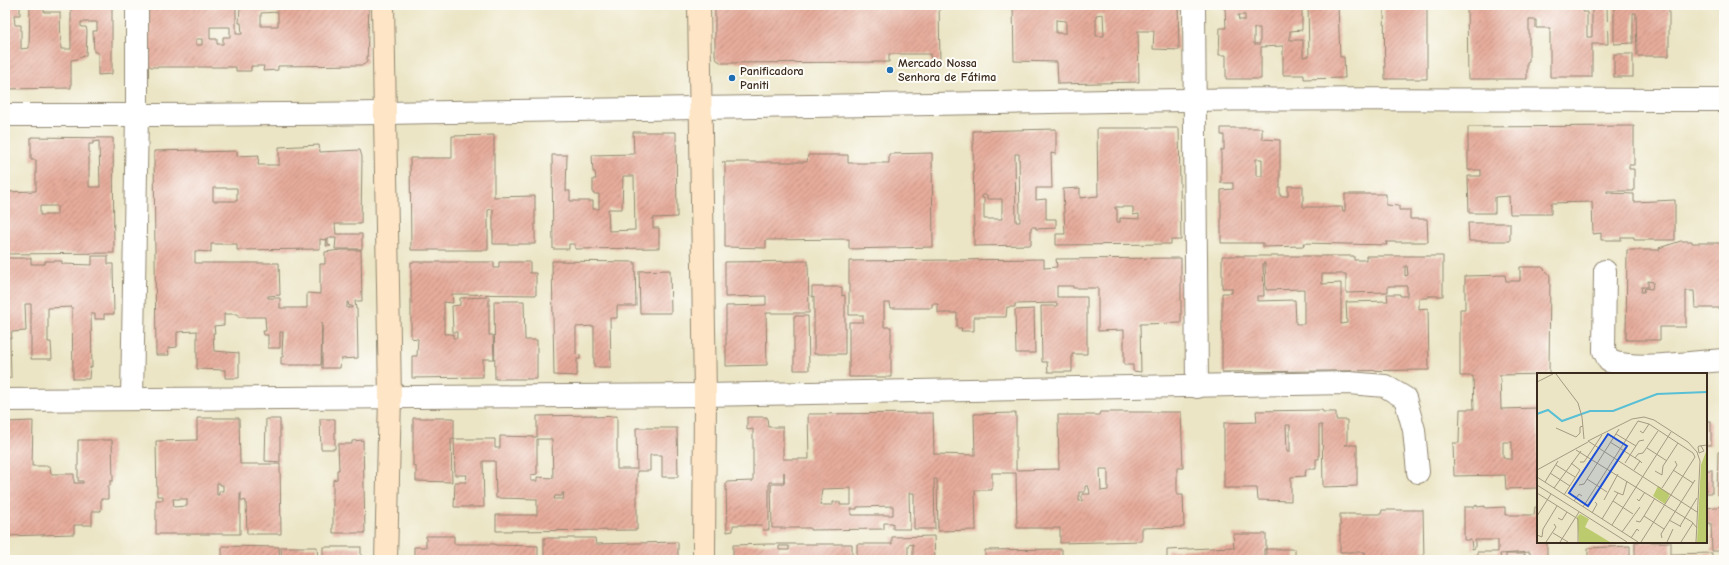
<svg xmlns="http://www.w3.org/2000/svg" width="1729" height="565" font-family="'Comic Neue',sans-serif">
<style>
.building{fill:url(#building-hatch);fill-rule:evenodd}
.lines{fill:none;stroke-linecap:round;stroke-linejoin:round}
.street-casing{stroke:#938872;stroke-width:24}
.secondary-casing{stroke:#938872;stroke-width:24}
.street{stroke:#fff;stroke-width:22}
.secondary{stroke:#fde5c5;stroke-width:22}
.poi-dot{fill:#1f6fb2;stroke:#fdfcf7;stroke-width:1.5}
.labels{text-anchor:middle;dominant-baseline:central;stroke-width:4;stroke-linejoin:round;paint-order:stroke}
.poi-label{font-size:12px;font-weight:bold;fill:#3b2a1e;stroke:#fdfcf7;text-anchor:start}
.inset-river{fill:none;stroke:#58bfd5;stroke-width:2}
.inset-road{fill:none;stroke:#a59a82;stroke-width:1}
.view{fill:#1d4ed8;fill-opacity:0.15;stroke:#1d4ed8;stroke-width:2}
.inset-edge{fill:none;stroke:#3b2a1e;stroke-width:2}
</style>
<defs>
<pattern id="building-hatch" width="6" height="6" patternUnits="userSpaceOnUse"><rect width="6" height="6" fill="#e6ac9b"/><path d="M-1 1l2-2M0 6l6-6M5 7l2-2" fill="none" stroke="#bc8c7e"/></pattern>
</defs>
<rect width="100%" height="100%" fill="#fdfcf7"/>
<filter id="ink" filterUnits="userSpaceOnUse"><feTurbulence type="fractalNoise" baseFrequency=".025" numOctaves="2"/><feDisplacementMap in="SourceGraphic" scale="8" xChannelSelector="R" yChannelSelector="G"/><feConvolveMatrix kernelMatrix="1 2 1 2 8 2 1 2 1" color-interpolation-filters="sRGB"/></filter>
<filter id="wash" filterUnits="userSpaceOnUse"><feTurbulence type="fractalNoise" baseFrequency=".012" numOctaves="4" result="noise"/><feDisplacementMap in="SourceGraphic" scale="16" xChannelSelector="R" yChannelSelector="G"/><feGaussianBlur stdDeviation="0.9" result="paint"/><feColorMatrix in="noise" values="0 0 0 0 0 0 0 0 0 0 0 0 0 0 0 0 0 1.4 0 .05"/><feComposite in="paint" operator="in"/></filter>
<g filter="url(#wash)">
<rect width="100%" height="100%" fill="#ebe5c5"/>
<g id="blocks">
<g class="building">
<polygon points="5,5 20,5 20,15 14,15 15,25 21,25 21,49 29,48 30,5 44,5 44,12 60,12 61,49 71,49 71,5 112,5 112,74 98,75 98,52 94,52 93,31 97,31 97,22 81,22 81,27 86,27 87,31 86,55 77,59 71,60 71,88 5,89"/>
<path d="M 146,5 L 212,5 L 212,7 L 217,8 L 217,5 L 236,5 L 236,34 L 242,34 L 241,23 L 239,23 L 240,5 L 369,5 L 367,62 L 363,65 L 278,66 L 278,70 L 263,71 L 264,66 L 251,66 L 251,71 L 236,71 L 236,67 L 151,67 L 146,63 ZM 278,12 L 278,26 L 261,26 L 261,13 ZM 210,27 L 230,27 L 230,37 L 223,37 L 223,44 L 217,44 L 217,39 L 210,39 ZM 196,39 L 202,39 L 202,45 L 196,45 Z"/>
<polygon points="715,5 939,5 940,62 931,62 930,54 889,54 889,62 722,63 717,60 715,56"/>
<path d="M 1013,5 L 1178,5 L 1179,50 L 1153,49 L 1154,31 L 1138,31 L 1139,82 L 1058,84 L 1057,62 L 1014,61 ZM 1103,14 L 1104,36 L 1096,36 L 1096,15 ZM 1056,20 L 1066,21 L 1066,33 L 1056,33 Z"/>
<path d="M 1222,5 L 1302,5 L 1302,30 L 1290,31 L 1290,40 L 1303,40 L 1303,57 L 1309,56 L 1308,5 L 1338,5 L 1340,57 L 1344,57 L 1345,78 L 1304,79 L 1304,75 L 1283,75 L 1283,46 L 1261,47 L 1261,79 L 1226,79 L 1226,55 L 1219,55 L 1220,28 L 1226,28 L 1225,8 L 1222,8 ZM 1238,15 L 1245,15 L 1245,20 L 1239,20 ZM 1254,28 L 1260,28 L 1260,44 L 1254,44 Z"/>
<polygon points="1384,5 1427,5 1427,79 1385,79"/>
<polygon points="1467,5 1583,5 1583,12 1587,12 1587,37 1592,37 1592,5 1607,5 1608,44 1592,44 1592,77 1550,77 1550,28 1536,28 1536,20 1529,20 1529,61 1527,62 1527,79 1468,79"/>
<polygon points="1614,5 1669,5 1669,56 1637,56 1636,13 1633,13 1633,43 1614,44"/>
<rect x="1614" y="54" width="19" height="23"/>
<polygon points="1634,126 1634,165 1629,165 1629,169 1634,169 1634,191 1607,191 1607,193 1634,194 1634,202 1675,200 1675,240 1634,240 1634,237 1621,237 1621,240 1601,240 1601,233 1593,234 1592,202 1551,203 1551,214 1510,214 1509,196 1495,197 1495,213 1469,213 1468,176 1481,176 1481,170 1468,170 1468,127"/>
<path d="M 1097,128 L 1179,128 L 1181,240 L 1171,240 L 1171,244 L 1056,245 L 1056,234 L 1065,234 L 1063,189 L 1080,188 L 1080,198 L 1098,196 ZM 1115,207 L 1133,207 L 1133,215 L 1139,214 L 1139,219 L 1120,218 L 1120,222 L 1117,222 L 1117,209 L 1115,209 Z"/>
<path d="M 1221,128 L 1262,128 L 1262,139 L 1280,140 L 1280,196 L 1288,196 L 1288,186 L 1303,186 L 1303,207 L 1342,207 L 1343,211 L 1345,211 L 1345,194 L 1386,194 L 1386,205 L 1399,206 L 1399,210 L 1410,210 L 1410,219 L 1427,219 L 1428,242 L 1386,242 L 1387,245 L 1303,243 L 1304,246 L 1263,247 L 1263,243 L 1221,243 L 1221,190 L 1233,189 L 1233,183 L 1221,183 L 1221,150 L 1224,150 L 1224,135 L 1221,135 ZM 1256,159 L 1262,159 L 1262,176 L 1256,176 Z"/>
<path d="M 1056,129 L 1056,154 L 1051,153 L 1052,188 L 1036,188 L 1036,200 L 1046,199 L 1046,219 L 1056,219 L 1056,228 L 1036,229 L 1036,227 L 1031,227 L 1031,245 L 974,246 L 973,131 ZM 1015,154 L 1019,154 L 1020,222 L 1016,222 ZM 982,195 L 987,195 L 987,199 L 1002,199 L 1002,219 L 984,219 L 984,198 L 982,198 Z"/>
<path d="M 633,132 L 676,132 L 677,217 L 653,218 L 653,228 L 659,228 L 659,248 L 575,249 L 575,244 L 569,244 L 569,249 L 553,249 L 552,155 L 567,155 L 566,191 L 570,191 L 570,201 L 593,201 L 593,209 L 599,209 L 599,194 L 593,194 L 593,179 L 596,179 L 595,172 L 593,172 L 592,155 L 634,154 ZM 623,176 L 634,176 L 635,230 L 609,231 L 608,209 L 622,209 Z"/>
<polygon points="494,135 494,197 535,196 535,244 493,244 493,209 488,210 488,250 411,250 410,158 452,158 452,136"/>
<path d="M 31,137 L 113,138 L 114,253 L 5,254 L 5,192 L 36,191 L 36,160 L 31,160 ZM 99,141 L 100,187 L 89,187 L 89,144 L 93,144 L 93,142 ZM 40,206 L 57,206 L 57,215 L 40,215 Z"/>
<path d="M 319,145 L 320,152 L 360,150 L 362,157 L 361,224 L 335,224 L 336,234 L 362,234 L 362,249 L 335,249 L 336,238 L 328,238 L 328,245 L 331,246 L 326,246 L 327,238 L 326,240 L 320,239 L 320,249 L 237,250 L 237,244 L 211,244 L 211,252 L 195,251 L 195,263 L 279,263 L 280,295 L 268,296 L 268,298 L 280,298 L 280,308 L 307,308 L 307,293 L 320,294 L 320,264 L 325,264 L 325,252 L 341,250 L 361,250 L 362,301 L 355,301 L 356,309 L 357,309 L 358,358 L 341,359 L 340,368 L 322,368 L 322,322 L 321,365 L 281,365 L 281,357 L 283,357 L 284,355 L 282,355 L 283,332 L 280,332 L 280,348 L 268,348 L 268,335 L 264,335 L 263,331 L 266,331 L 265,317 L 238,317 L 238,314 L 224,314 L 224,325 L 214,326 L 215,333 L 213,333 L 214,351 L 239,353 L 239,378 L 225,378 L 225,370 L 197,369 L 197,331 L 177,332 L 177,347 L 168,348 L 169,355 L 156,355 L 154,151 L 196,150 L 196,152 L 237,151 L 237,156 L 259,155 L 258,165 L 279,165 L 279,147 ZM 213,188 L 237,188 L 237,201 L 213,201 ZM 347,302 L 348,302 L 349,306 L 352,306 L 352,308 L 347,308 Z"/>
<polygon points="932,153 933,247 849,249 849,239 766,240 766,248 725,247 725,163 722,162 807,162 808,155 848,155 848,163 889,163 889,154"/>
<polygon points="1468,223 1510,223 1510,241 1469,241"/>
<path d="M 1681,241 L 1692,241 L 1692,243 L 1724,243 L 1724,308 L 1695,308 L 1694,291 L 1686,291 L 1686,327 L 1660,327 L 1660,340 L 1626,340 L 1627,250 L 1660,250 L 1659,248 ZM 1648,281 L 1653,282 L 1652,289 L 1645,288 L 1644,292 L 1641,292 L 1642,287 L 1648,287 Z"/>
<polygon points="92,256 108,256 108,264 113,264 114,314 104,314 104,319 95,319 95,314 91,314 92,367 90,367 89,379 73,379 72,307 48,308 48,342 51,342 52,359 31,359 31,304 25,304 26,331 11,332 12,338 10,338 11,378 5,379 5,258 31,258 31,264 45,264 45,261 62,261 62,264 92,265"/>
<path d="M 1222,256 L 1354,256 L 1354,260 L 1366,260 L 1366,256 L 1443,256 L 1443,296 L 1428,296 L 1428,298 L 1419,298 L 1419,309 L 1428,308 L 1429,370 L 1222,372 L 1222,293 L 1232,293 L 1232,288 L 1222,288 ZM 1263,263 L 1265,263 L 1266,290 L 1304,289 L 1304,324 L 1296,324 L 1295,300 L 1257,301 L 1257,296 L 1264,296 ZM 1405,266 L 1407,266 L 1408,275 L 1405,276 ZM 1322,274 L 1346,274 L 1346,293 L 1388,292 L 1388,286 L 1407,286 L 1407,296 L 1400,296 L 1400,294 L 1387,294 L 1388,301 L 1346,302 L 1347,323 L 1341,324 L 1341,283 L 1322,284 Z"/>
<polygon points="1181,258 1181,323 1140,324 1141,372 1133,371 1133,365 1124,365 1124,330 1098,331 1098,288 1073,288 1073,286 1057,286 1057,297 1087,297 1087,354 1072,354 1072,372 1048,372 1047,362 1042,362 1041,306 1057,306 1057,303 1015,304 1015,307 1007,307 1006,317 974,317 974,331 961,331 962,328 957,328 957,313 938,313 938,304 932,304 932,308 891,308 890,303 884,303 884,327 891,327 891,377 849,377 849,322 863,322 863,315 849,315 849,261 1044,259 1044,268 1057,267 1056,259"/>
<polygon points="552,261 635,262 636,306 617,306 617,318 610,318 611,367 594,367 594,326 576,327 576,354 580,355 580,359 577,359 577,376 554,375"/>
<polygon points="808,261 809,313 766,313 767,365 726,366 726,306 766,305 766,296 725,297 725,262"/>
<polygon points="411,262 494,262 494,268 499,268 499,262 530,262 530,273 536,273 536,295 452,294 453,303 444,302 444,334 453,334 453,338 457,338 457,332 453,332 452,306 460,305 460,298 489,297 489,335 493,335 494,359 483,359 483,377 412,378 412,356 417,356 418,339 411,338"/>
<path d="M 1520,267 L 1542,267 L 1550,275 L 1549,374 L 1500,375 L 1501,409 L 1538,408 L 1538,488 L 1506,489 L 1505,475 L 1454,476 L 1453,443 L 1459,443 L 1460,409 L 1474,409 L 1473,376 L 1460,376 L 1460,309 L 1465,309 L 1465,276 L 1505,275 L 1506,281 L 1520,281 ZM 1503,442 L 1512,442 L 1512,459 L 1506,459 L 1505,457 L 1503,457 Z"/>
<polygon points="670,270 671,313 640,313 639,271"/>
<polygon points="812,287 842,287 842,296 845,295 845,354 814,354 814,296 812,297"/>
<polygon points="494,301 524,301 525,340 537,340 537,379 495,379"/>
<polygon points="1034,309 1035,353 1016,353 1015,310"/>
<polygon points="794,316 808,316 809,370 794,370"/>
<path d="M 1322,410 L 1323,412 L 1336,412 L 1336,420 L 1347,420 L 1347,444 L 1345,445 L 1357,445 L 1357,486 L 1323,487 L 1322,425 L 1319,425 L 1319,459 L 1316,459 L 1316,469 L 1306,469 L 1305,476 L 1291,477 L 1291,501 L 1258,500 L 1257,488 L 1224,488 L 1224,423 L 1257,422 L 1256,411 ZM 1286,425 L 1290,425 L 1290,452 L 1287,452 Z"/>
<path d="M 1100,412 L 1181,412 L 1183,468 L 1177,468 L 1177,495 L 1183,495 L 1184,527 L 1142,528 L 1142,541 L 1060,543 L 1060,528 L 1017,528 L 1016,473 L 992,473 L 992,490 L 975,490 L 976,530 L 938,531 L 937,479 L 934,479 L 935,529 L 914,529 L 914,493 L 909,493 L 910,529 L 893,529 L 893,523 L 884,523 L 884,529 L 810,530 L 810,528 L 772,528 L 771,484 L 784,484 L 784,472 L 784,482 L 769,482 L 769,530 L 763,530 L 762,525 L 733,525 L 733,531 L 727,532 L 726,482 L 753,481 L 753,429 L 747,430 L 747,417 L 767,417 L 768,427 L 783,427 L 783,459 L 809,459 L 808,414 L 933,413 L 934,454 L 975,455 L 974,414 L 1016,413 L 1016,470 L 1059,469 L 1058,415 L 1099,415 ZM 1100,469 L 1108,469 L 1108,490 L 1101,491 ZM 1085,486 L 1088,486 L 1088,488 L 1089,488 L 1090,494 L 1082,494 L 1082,501 L 1079,501 L 1079,492 L 1085,492 ZM 851,488 L 851,505 L 840,505 L 840,502 L 833,502 L 833,505 L 820,505 L 822,489 ZM 893,506 L 893,515 L 851,515 L 851,509 L 857,509 L 857,507 Z"/>
<path d="M 595,415 L 595,417 L 617,416 L 617,469 L 637,469 L 636,428 L 677,428 L 678,477 L 662,477 L 662,455 L 650,455 L 650,471 L 637,471 L 637,530 L 496,531 L 496,515 L 537,515 L 537,499 L 496,498 L 495,461 L 483,461 L 484,507 L 454,507 L 455,482 L 466,482 L 467,475 L 455,475 L 454,439 L 451,439 L 452,482 L 416,481 L 416,466 L 413,466 L 413,418 L 454,418 L 454,439 L 495,439 L 495,448 L 500,448 L 500,436 L 537,437 L 537,416 ZM 537,439 L 552,439 L 553,478 L 537,477 L 537,481 L 531,481 L 531,475 L 537,474 ZM 562,493 L 564,493 L 563,499 L 554,499 L 555,496 L 562,496 Z"/>
<path d="M 197,418 L 239,418 L 240,464 L 280,464 L 281,534 L 247,534 L 246,501 L 241,500 L 241,492 L 240,493 L 240,534 L 156,534 L 156,500 L 163,500 L 163,496 L 157,496 L 156,441 L 197,440 ZM 217,483 L 220,483 L 220,485 L 223,485 L 223,491 L 219,491 L 219,495 L 217,495 ZM 173,499 L 187,499 L 187,506 L 174,507 Z"/>
<polygon points="266,419 280,419 280,462 265,461"/>
<polygon points="320,419 335,419 335,449 321,449"/>
<polygon points="33,421 32,466 50,466 51,474 74,474 74,483 83,483 83,481 78,481 78,440 112,440 113,481 110,481 110,486 108,486 108,499 101,499 101,511 92,511 92,525 74,525 74,534 5,536 6,422"/>
<rect x="1706" y="421" width="5" height="24"/>
<polygon points="363,440 365,533 333,533 333,480 337,479 337,470 339,470 338,444 352,444 352,441"/>
<polygon points="1718,452 1724,452 1724,495 1718,495 1717,493"/>
<rect x="1706" y="470" width="6" height="23"/>
<polygon points="1477,505 1477,507 1485,506 1485,508 1505,507 1505,515 1534,515 1535,507 1538,507 1538,542 1547,542 1547,560 1530,560 1530,552 1500,554 1501,560 1477,560 1477,552 1498,552 1498,540 1475,540 1475,548 1472,549 1471,540 1464,540 1464,507 1475,507 1475,506"/>
<polygon points="1724,506 1724,551 1712,551 1711,523 1706,523 1706,508"/>
<polygon points="1382,510 1423,510 1424,560 1365,560 1365,552 1340,552 1340,514 1381,514"/>
<polygon points="1233,534 1266,534 1266,549 1264,549 1264,560 1167,560 1167,550 1233,547 1234,549"/>
<polygon points="426,536 454,536 454,544 495,544 495,545 538,546 538,560 414,560 414,547 426,547"/>
<polygon points="934,536 935,560 913,560 913,544 908,545 908,560 857,560 857,544 892,544 892,537"/>
<polygon points="544,538 595,538 596,544 678,542 678,560 544,560"/>
<polygon points="1635,542 1671,542 1671,554 1712,553 1712,560 1588,560 1588,548 1630,546 1630,556 1635,556"/>
<path d="M 768,544 L 852,544 L 852,560 L 733,560 L 733,545 ZM 779,546 L 789,546 L 789,550 L 779,550 Z"/>
<polygon points="222,546 279,547 280,560 222,560"/>
<polygon points="281,547 317,547 318,560 282,560"/>
<rect x="323" y="547" width="38" height="13"/>
<polygon points="1062,549 1062,560 985,560 985,550"/>
<rect x="1266" y="549" width="29" height="11"/>
<rect x="1506" y="554" width="19" height="6"/>
</g>
</g>
</g>
<g filter="url(#ink)">
<use href="#blocks" fill-opacity="0" stroke="#938872" stroke-width="1"/>
<g class="lines">
<defs>
<g id="street">
<polyline points="1194,5 1197,387"/>
<path d="M 5,115 C 399,116 794,105 1188,100 C 1367,98 1546,100 1724,100"/>
<path d="M 1605,271 L 1604,351 L 1609,361 C 1637,371 1693,362 1724,360"/>
<polyline points="132,399 137,115 137,5"/>
<polyline points="5,400 705,395 1349,383 1385,386 1405,398 1414,430 1418,472"/>
</g>
<g id="secondary">
<polyline points="383,5 390,397 386,560"/>
<polyline points="699,5 705,395 704,560"/>
</g>
</defs>
<use href="#street" class="street-casing"/>
<use href="#secondary" class="secondary-casing"/>
<use href="#street" class="street"/>
<use href="#secondary" class="secondary"/>
</g>
</g>
<g class="poi-dot">
<circle cx="890" cy="70" r="4"/>
<circle cx="732" cy="78" r="4"/>
</g>
<g class="labels">
<g class="poi-label">
<text x="898" y="63">Mercado Nossa<tspan x="898" dy="14">Senhora de Fátima</tspan></text>
<text x="740" y="71">Panificadora<tspan x="740" dy="14">Paniti</tspan></text>
</g>
</g>
<g transform="translate(1537 373)">
<rect width="170" height="170" fill="#ebe5c5"/>
<path d="M 170,76 L 170,169 L 160,169 L 164,92 ZM 121,113 L 133,121 L 128,131 L 116,123 ZM 43,141 L 52,146 L 48,154 L 73,169 L 42,169 L 40,144 Z" fill="#bbcb6d"/>
<path class="inset-river" d="M 0,41 L 11,37 L 25,48 L 53,38 L 76,38 L 120,21 L 170,19"/>
<path class="inset-road" d="M 19,1 L 41,30 L 45,44 L 47,66M 0,9 L 16,1M 19,55 L 39,64 L 43,60 L 43,54 L 46,53M 103,58 L 106,60 L 112,51M 79,61 L 99,73M 51,68 L 160,139M 51,68 L 95,46 L 107,44 L 117,47 L 151,69 L 160,79M 73,69 L 103,88M 164,73 L 167,78 L 162,80 L 161,74 L 162,73 L 170,72M 110,75 L 130,88M 39,77 L 155,149 L 160,155M 98,85 L 101,81 L 106,80 L 121,58M 43,89 L 47,89 L 65,62M 88,90 L 102,68 L 107,67M 19,92 L 38,104M 0,97 L 51,69M 97,97 L 103,88 L 105,90M 136,97 L 156,110M 118,98 L 125,102 L 126,93 L 141,70M 13,100 L 33,113M 0,104 L 101,169M 50,106 L 70,119M 8,109 L 21,88M 0,112 L 90,169M 42,112 L 47,111 L 82,56M 17,115 L 44,78M 125,115 L 140,92 L 138,88M 0,120 L 41,146 L 41,169M 81,120 L 86,122 L 90,108M 27,122 L 43,97 L 34,90M 100,126 L 102,128 L 108,119M 67,127 L 81,101M 37,128 L 42,121 L 45,123M 76,128 L 81,120 L 77,118M 46,134 L 101,48 L 112,51 L 156,80 L 158,84 L 104,169M 55,140 L 60,131 L 58,129M 0,143 L 14,121M 107,143 L 118,125M 21,145 L 25,147 L 30,139M 65,146 L 76,128 L 96,141M 132,147 L 143,153M 99,148 L 103,149 L 107,143 L 127,156M 75,152 L 134,59M 144,154 L 143,153 L 160,125M 85,159 L 103,134M 16,160 L 31,169M 0,162 L 5,164 L 6,156 L 20,133M 94,165 L 100,156 L 102,158M 125,165 L 124,161 L 158,107M 9,169 L 19,154 L 17,151M 23,169 L 42,139M 130,169 L 136,156M 144,169 L 156,150M 159,169 L 163,88 L 160,79"/>
<path class="view" d="M 71,61 L 90,73 L 51,133 L 32,120 Z"/>
<rect width="170" height="170" class="inset-edge"/>
</g>
<rect width="1729" height="565" fill="none" stroke="#fdfcf7" stroke-width="20"/>
</svg>
